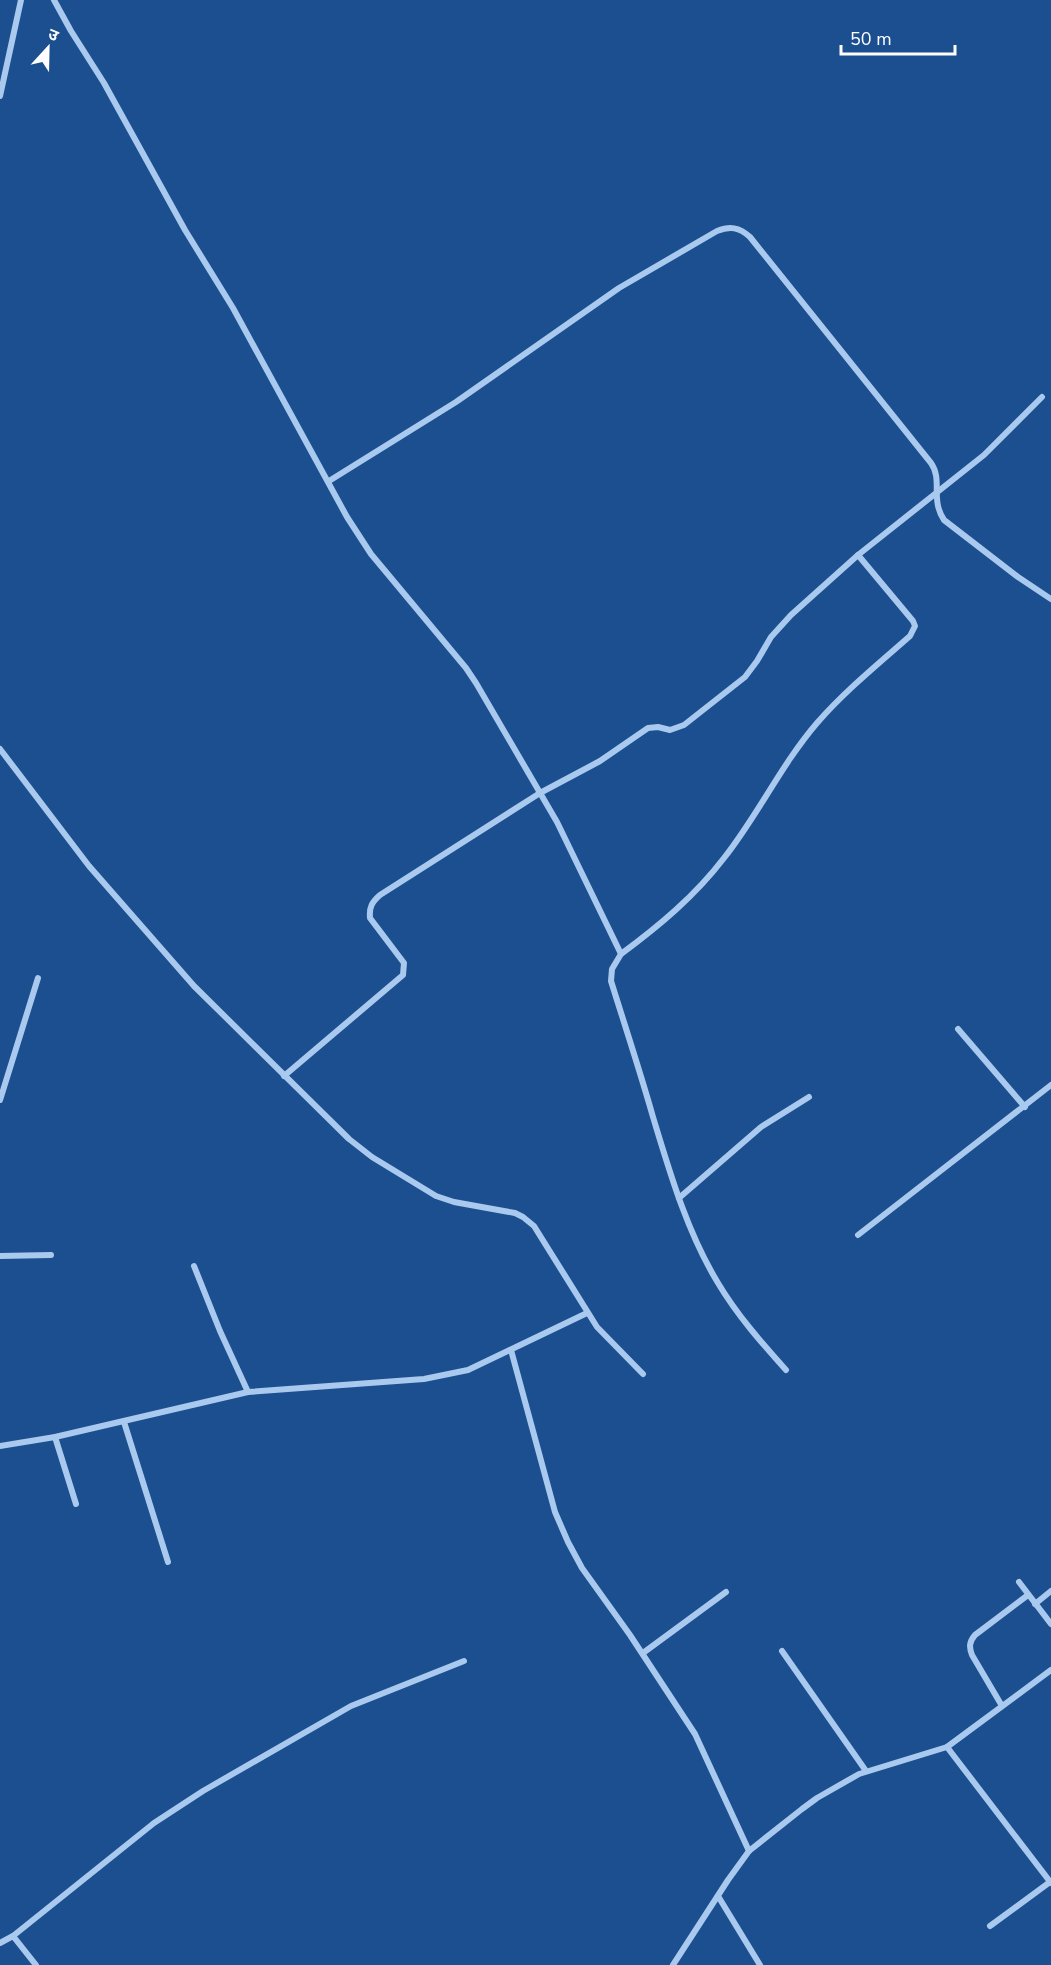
<svg xmlns="http://www.w3.org/2000/svg" width="1051" height="1965" font-family="'Nunito Sans','Noto Sans Devanagari',sans-serif">
<style>
.lines{fill:none;stroke-linecap:round;stroke-linejoin:round}
.minor{stroke:#a9c9ee;stroke-width:6}
</style>
<rect width="100%" height="100%" fill="#1b4f8f"/>
<g class="lines">
<g class="minor">
<path d="M 54,0 L 71,31 L 104,83 L 185,230 L 233,308 L 347,517 L 371,554 L 466,668 L 476,683 L 557,822 L 621,954 L 612,969 L 611,981 C 625,1026 640,1071 653,1117 C 670,1173 687,1232 718,1283 C 737,1315 761,1342 786,1370"/>
<polyline points="0,96 21,0"/>
<path d="M 329,481 L 456,402 L 619,288 L 717,231 C 730,226 739,227 750,237 L 931,463 C 943,480 930,499 944,520 L 1018,577 L 1051,599"/>
<polyline points="0,749 89,866 194,986 349,1139 372,1157 436,1196 454,1202 515,1213 523,1217 534,1226 597,1327 643,1374"/>
<path d="M 621,954 C 659,926 695,896 724,858 C 758,815 781,765 817,723 C 845,691 878,664 910,636 L 915,626 L 913,621 L 858,555"/>
<polyline points="958,1029 1025,1107"/>
<path d="M 284,1076 L 403,975 L 404,963 L 370,918 C 369,907 372,902 380,895 L 540,793 L 600,761 L 648,728 L 658,727 L 670,730 L 684,725 L 745,677 L 757,661 L 771,637 L 791,615 L 858,555 L 984,455 L 1042,397"/>
<polyline points="0,1100 38,978"/>
<polyline points="679,1198 761,1127 809,1097"/>
<polyline points="858,1235 1051,1085"/>
<polyline points="0,1256 51,1255"/>
<polyline points="194,1266 220,1331 248,1392"/>
<polyline points="511,1350 555,1512 568,1542 582,1568 630,1635 695,1734 749,1851"/>
<polyline points="124,1422 168,1562"/>
<polyline points="55,1437 76,1504"/>
<polyline points="0,1446 55,1437 248,1392 424,1379 468,1370 587,1313"/>
<polyline points="1019,1582 1051,1624"/>
<polyline points="1035,1604 1051,1591"/>
<polyline points="782,1651 866,1771"/>
<polyline points="643,1653 726,1592"/>
<path d="M 1002,1706 L 972,1655 C 969,1647 969,1642 975,1635 L 1028,1595"/>
<polyline points="947,1747 1051,1883"/>
<polyline points="718,1896 760,1965"/>
<polyline points="990,1926 1050,1882"/>
<polyline points="13,1936 154,1823 203,1791 351,1706 464,1661"/>
<polyline points="0,1943 13,1936 36,1965"/>
<polyline points="673,1965 728,1880 749,1851 802,1809 817,1798 859,1774 947,1747 1051,1670"/>
</g>
</g>
<g transform="translate(48 48) rotate(22)" stroke="#1b4f8f" stroke-width="4.5" paint-order="stroke">
<path d="M0-4.5L10 22L0 15L-10 22Z" fill="#ffffff"/>
<text y="-9" font-size="16" font-weight="bold" text-anchor="middle" fill="#ffffff">उ</text>
</g>
<path d="M841 45v9h114v-9" fill="none" stroke="#ffffff" stroke-width="3"/>
<text x="850" y="45" font-size="18" fill="#ffffff" stroke="#1b4f8f" stroke-width="4.5" paint-order="stroke">50 m</text>
</svg>
